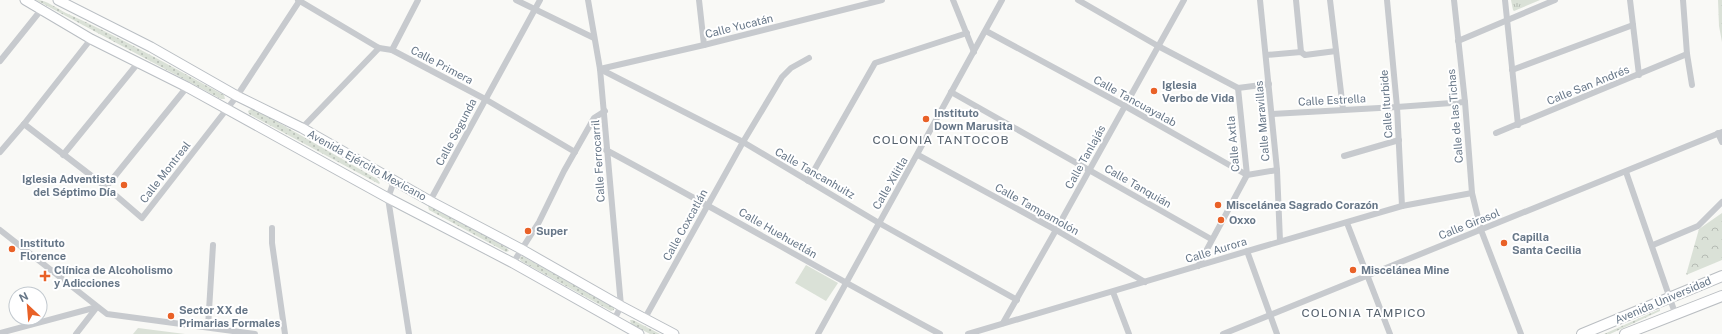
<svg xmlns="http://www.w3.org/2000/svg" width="1722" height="334" font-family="'Public Sans',sans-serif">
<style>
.grass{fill:#dae1d7}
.forest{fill:url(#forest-crowns)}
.park{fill:url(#park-tufts)}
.garden{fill:url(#garden-dots)}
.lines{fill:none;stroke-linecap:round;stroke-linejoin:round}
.secondary-casing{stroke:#b9bec3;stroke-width:11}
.primary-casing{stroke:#babec2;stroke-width:12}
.minor{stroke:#c7cace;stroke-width:6}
.secondary{stroke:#fff;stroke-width:9}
.primary{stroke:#fff;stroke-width:10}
.poi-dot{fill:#e96127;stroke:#fff;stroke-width:1.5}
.labels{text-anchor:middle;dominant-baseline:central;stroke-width:4;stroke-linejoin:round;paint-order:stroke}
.street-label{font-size:11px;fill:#677788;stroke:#fff}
.poi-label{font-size:11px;font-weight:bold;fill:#677788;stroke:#fff;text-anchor:start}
.neighbourhood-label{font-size:12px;letter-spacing:1px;fill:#55616d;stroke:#fff}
</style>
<defs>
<pattern id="forest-crowns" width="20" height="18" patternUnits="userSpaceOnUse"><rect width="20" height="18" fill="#dae1d7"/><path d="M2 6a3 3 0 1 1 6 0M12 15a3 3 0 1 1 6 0" fill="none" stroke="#b5bbb4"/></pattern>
<pattern id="park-tufts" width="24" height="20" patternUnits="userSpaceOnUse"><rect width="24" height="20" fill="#dae1d7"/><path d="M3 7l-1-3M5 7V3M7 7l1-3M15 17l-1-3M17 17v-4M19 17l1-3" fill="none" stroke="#b5bbb4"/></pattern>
<pattern id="garden-dots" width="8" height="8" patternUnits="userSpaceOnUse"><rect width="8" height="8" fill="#dae1d7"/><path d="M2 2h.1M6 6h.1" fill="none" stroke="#b5bbb4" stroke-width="1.8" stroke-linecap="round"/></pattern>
</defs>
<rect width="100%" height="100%" fill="#f9f9f6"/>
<g class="grass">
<polygon points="806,265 838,283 826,301 795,283"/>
<polygon points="138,328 185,334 133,334"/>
</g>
<g class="forest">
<polygon points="1718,0 1722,0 1722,42 1719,26"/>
<polygon points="1722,213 1722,260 1686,275 1699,229"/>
</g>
<polygon class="park" points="1511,0 1540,0 1514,11 1513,10"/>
<g class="garden">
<path d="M 36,0 C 47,0 56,8 66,13 C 120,37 172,67 224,95 L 225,99 L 221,99 Z"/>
<polygon points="253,108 377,179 380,183 379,184 249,114 248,111"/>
<polygon points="428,206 431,206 507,248 509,251 506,252 429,210"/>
<polygon points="522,256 614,307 614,310 611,311 521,261 519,258"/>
<polygon points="1660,309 1660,311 1610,334 1604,334"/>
<polygon points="630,320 633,320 660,334 650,334 631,324"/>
</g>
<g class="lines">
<defs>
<g id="secondary">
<polyline points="25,0 91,39 187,87 388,198 513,263 639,334"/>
<polyline points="58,0 151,47 237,96 302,128 430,201 521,249 621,306 674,334"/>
</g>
<g id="primary">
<polyline points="1582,334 1722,276"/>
<polyline points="1625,334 1722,296"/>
</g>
</defs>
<use href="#secondary" class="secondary-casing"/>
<use href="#primary" class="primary-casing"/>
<g class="minor">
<polyline points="298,0 379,48 392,50 485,99 575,152"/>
<polyline points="516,0 594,38"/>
<polyline points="588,0 600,69 621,306 614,320"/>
<polyline points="699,0 704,45"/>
<polyline points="953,0 974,52"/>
<polyline points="1078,0 1158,46 1238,88"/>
<polyline points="1260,0 1277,170 1280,241"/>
<polyline points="1296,0 1301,52"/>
<polyline points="1330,0 1343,109"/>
<polyline points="1387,0 1397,107 1402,206"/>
<polyline points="1454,0 1465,102 1472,193 1481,230 1521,334"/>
<polyline points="1505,0 1518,125"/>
<polyline points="1630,0 1639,75"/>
<polyline points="1683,0 1687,54 1692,85"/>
<polyline points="986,31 1125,106 1247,175 1277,170"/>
<polyline points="1458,41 1555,0"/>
<polyline points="392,50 418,0"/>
<polyline points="1266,55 1301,52 1305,55 1336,51"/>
<polyline points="0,61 41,10"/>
<polyline points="600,69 743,142 879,223 1017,300"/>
<polyline points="600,69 704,45 882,0"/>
<polyline points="1512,70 1633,25"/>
<polyline points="1238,88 1269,84"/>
<polyline points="951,92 1211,239"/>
<polyline points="1272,114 1397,107 1465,102"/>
<polyline points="24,124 106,187 142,218 237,96 300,0"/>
<polyline points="302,128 379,48"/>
<polyline points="1496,133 1687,54"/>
<polyline points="1718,133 1722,142"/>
<path d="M 606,150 C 718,210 828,274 940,334"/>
<polyline points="0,152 24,124 91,39"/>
<polyline points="63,155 138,63"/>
<polyline points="918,155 1056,230 1145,282"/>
<polyline points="1344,156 1399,140"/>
<polyline points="1626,172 1675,313"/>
<polyline points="394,181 388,198 409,334"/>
<polyline points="808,181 875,63 967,33"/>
<polyline points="106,187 187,87"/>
<polyline points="430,201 540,0"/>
<polyline points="1347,223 1390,334"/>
<polyline points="272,228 272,243 285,334"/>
<polyline points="0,230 107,314 255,334"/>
<polyline points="1653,245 1698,226 1722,202"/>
<polyline points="1247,251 1277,334"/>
<polyline points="513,263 539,222 564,171 594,118 605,111"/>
<polyline points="1198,266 1247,175 1238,88"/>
<polyline points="1113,292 1129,334"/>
<polyline points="645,318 743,142 782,77 791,68 809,58"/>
<polyline points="1003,323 1056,230 1184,0"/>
<polyline points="208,327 213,245"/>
<polyline points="0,333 97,307"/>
<polyline points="76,334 97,307"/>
<polyline points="818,334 1002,0"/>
<polyline points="968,334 1258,248 1402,206 1472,193"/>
<polyline points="1223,334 1722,132"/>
</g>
<use href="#secondary" class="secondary"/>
<use href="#primary" class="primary"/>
</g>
<g class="poi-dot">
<circle cx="1154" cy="91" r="4"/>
<circle cx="926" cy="119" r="4"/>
<circle cx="124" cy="185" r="4"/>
<circle cx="1218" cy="205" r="4"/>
<circle cx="1221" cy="220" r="4"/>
<circle cx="528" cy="231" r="4"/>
<circle cx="1504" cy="243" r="4"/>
<circle cx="12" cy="249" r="4"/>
<circle cx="1353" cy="270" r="4"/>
<path d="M43 270h4v4h4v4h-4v4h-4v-4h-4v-4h4z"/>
<circle cx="171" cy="316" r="4"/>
</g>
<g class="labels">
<g class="street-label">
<text transform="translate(739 26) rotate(-14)">Calle Yucatán</text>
<text transform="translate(442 65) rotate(28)">Calle Primera</text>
<text transform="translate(1588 85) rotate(-22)">Calle San Andrés</text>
<text transform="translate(1332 100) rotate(-3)">Calle Estrella</text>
<text transform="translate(1135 101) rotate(29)">Calle Tancuayalab</text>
<text transform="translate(1386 104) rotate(-94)">Calle Iturbide</text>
<text transform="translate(1455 116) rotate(-95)">Calle de las Tichas</text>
<text transform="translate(1262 121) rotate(-95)">Calle Maravillas</text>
<text transform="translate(456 132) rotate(-62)">Calle Segunda</text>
<text transform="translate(1233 144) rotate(-95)">Calle Axtla</text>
<text transform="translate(1085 157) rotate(-61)">Calle Tanlajás</text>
<text transform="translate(598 161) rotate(-94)">Calle Ferrocarril</text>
<text transform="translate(367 165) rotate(29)">Avenida Ejército Mexicano</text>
<text transform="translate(165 172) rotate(-52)">Calle Montreal</text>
<text transform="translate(815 173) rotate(30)">Calle Tancanhuitz</text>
<text transform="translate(890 183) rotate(-60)">Calle Xilitla</text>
<text transform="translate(1138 186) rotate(30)">Calle Tanquián</text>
<text transform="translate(1037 209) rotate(29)">Calle Tampamolón</text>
<text transform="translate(1469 224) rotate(-22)">Calle Girasol</text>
<text transform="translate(685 225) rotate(-61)">Calle Coxcatlán</text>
<text transform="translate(778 233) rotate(30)">Calle Huehuetlán</text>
<text transform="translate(1216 250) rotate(-17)">Calle Aurora</text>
<text transform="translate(1663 300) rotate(-23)">Avenida Universidad</text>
</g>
<g class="poi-label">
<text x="1162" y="85">Iglesia<tspan x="1162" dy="13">Verbo de Vida</tspan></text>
<text x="934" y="113">Instituto<tspan x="934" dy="13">Down Marusita</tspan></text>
<text x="116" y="179" text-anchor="end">Iglesia Adventista<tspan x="116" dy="13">del Séptimo Día</tspan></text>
<text x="1226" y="205">Miscelánea Sagrado Corazón</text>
<text x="1229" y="220">Oxxo</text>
<text x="536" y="231">Super</text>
<text x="1512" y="237">Capilla<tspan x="1512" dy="13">Santa Cecilia</tspan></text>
<text x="20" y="243">Instituto<tspan x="20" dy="13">Florence</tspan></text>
<text x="54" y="270">Clínica de Alcoholismo<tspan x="54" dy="13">y Adicciones</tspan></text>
<text x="1361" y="270">Miscelánea Mine</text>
<text x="179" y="310">Sector XX de<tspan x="179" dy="13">Primarias Formales</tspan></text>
</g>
<g class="neighbourhood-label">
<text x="941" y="140">COLONIA TANTOCOB</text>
<text x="1364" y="313">COLONIA TAMPICO</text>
</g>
</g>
<g transform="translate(28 306) rotate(334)"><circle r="19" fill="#ffffff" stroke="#c2c9cf"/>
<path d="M0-3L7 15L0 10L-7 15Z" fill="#e96127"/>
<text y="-6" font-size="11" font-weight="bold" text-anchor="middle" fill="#677788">N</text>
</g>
</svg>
